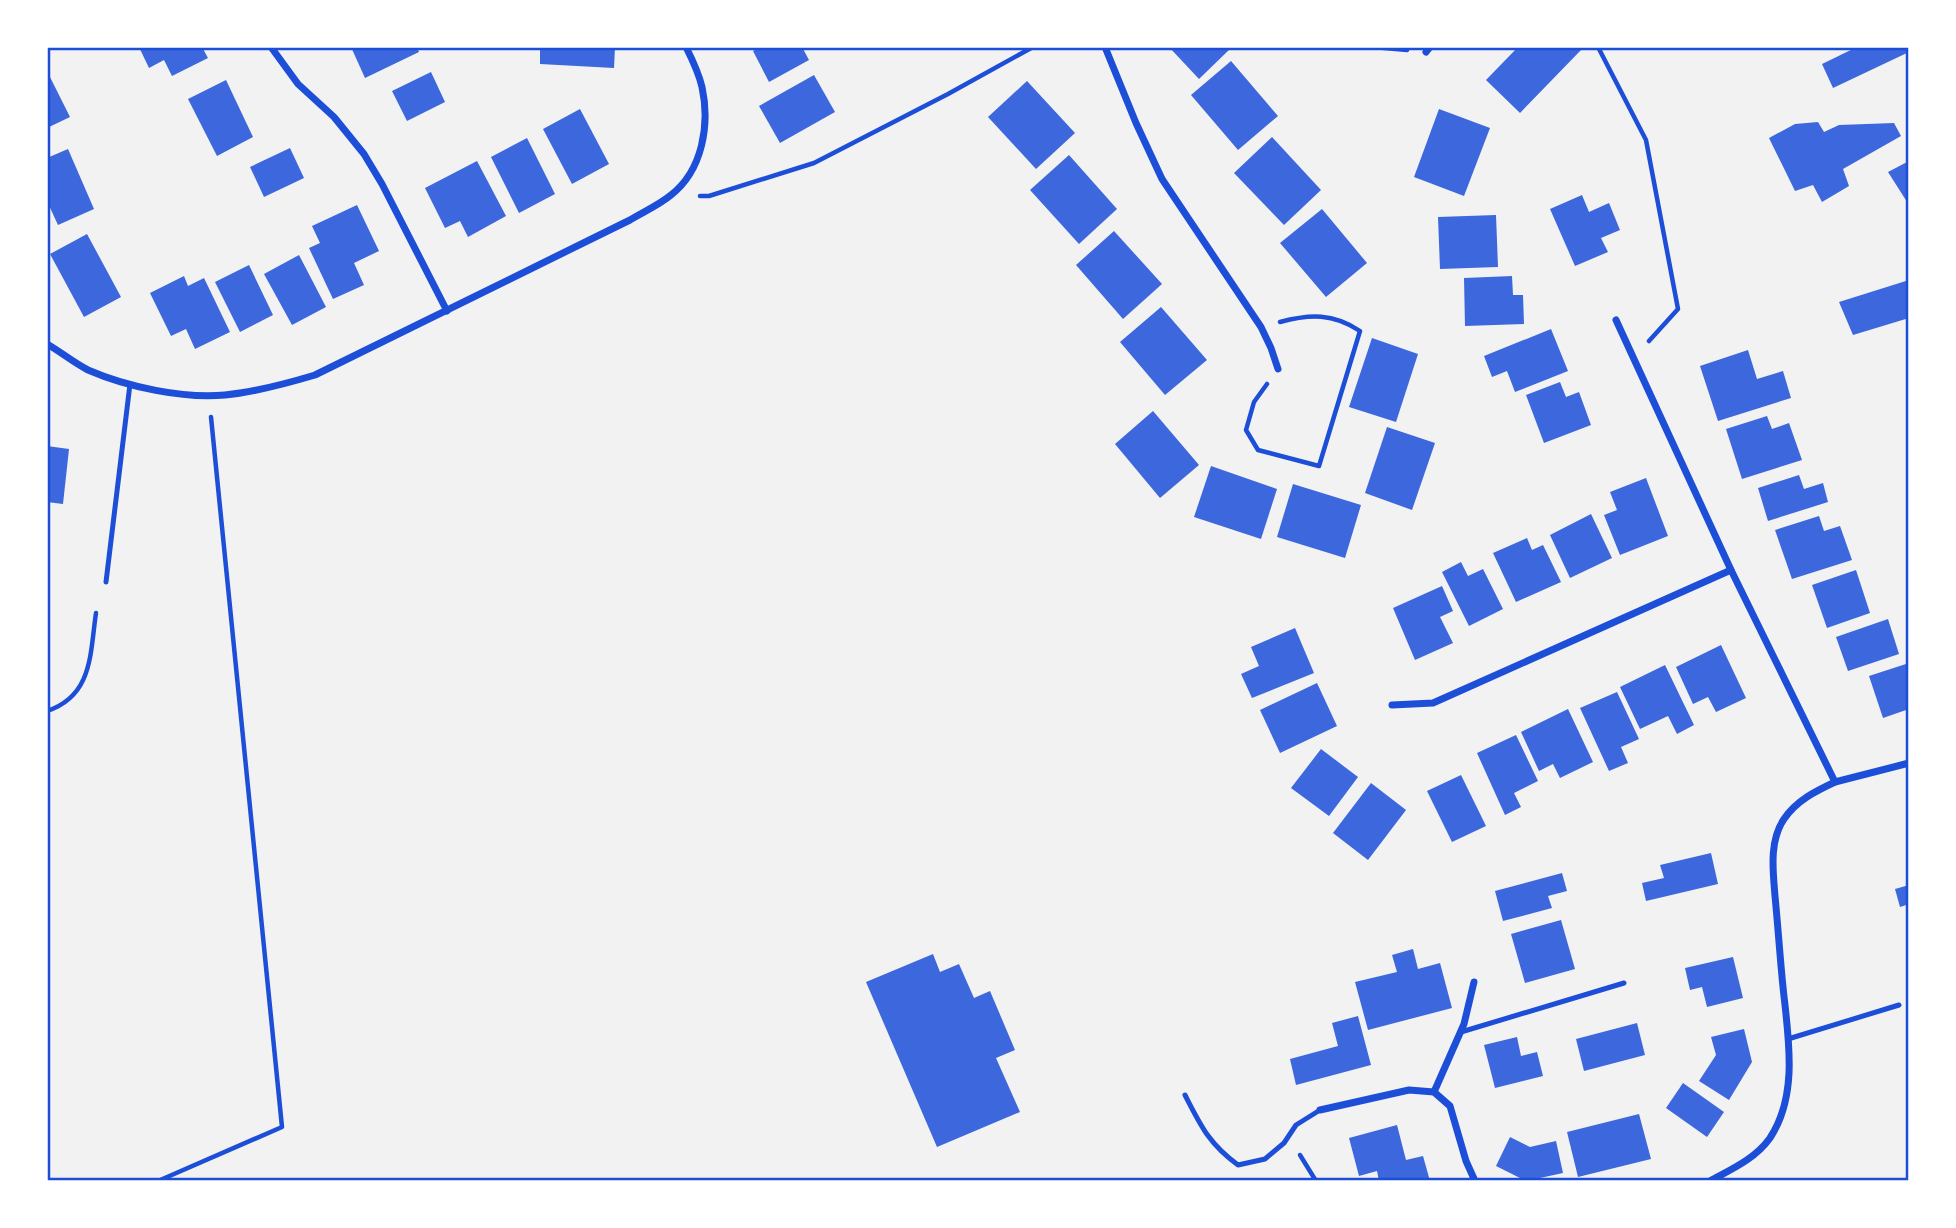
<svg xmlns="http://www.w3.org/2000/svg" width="1956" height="1228" font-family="'Space Grotesk',sans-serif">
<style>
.building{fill:#3d67dc}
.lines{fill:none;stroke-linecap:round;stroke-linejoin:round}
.path{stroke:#1d4ed8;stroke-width:4.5}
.service{stroke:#1d4ed8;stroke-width:5}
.minor{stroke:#1d4ed8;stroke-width:7}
.neatline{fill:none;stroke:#1d4ed8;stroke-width:2.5}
</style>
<rect width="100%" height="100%" fill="#f2f2f2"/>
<g class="building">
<polygon points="139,47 202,47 208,58 172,76 164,60 149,68"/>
<polygon points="351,47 417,47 419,52 365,78"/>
<polygon points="540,47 615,47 614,68 540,64"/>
<polygon points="760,47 802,47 809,60 769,82 753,51"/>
<polygon points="1169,47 1232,47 1199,79"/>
<polygon points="1518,47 1580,47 1582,49 1520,113 1486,80"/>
<polygon points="1857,47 1909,47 1909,52 1833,88 1822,64"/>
<polygon points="1231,61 1278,116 1238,150 1191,95"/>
<polygon points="47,71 70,117 47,128"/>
<polygon points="431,72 445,102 407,121 392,91"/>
<polygon points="814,75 835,112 780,143 759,106"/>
<polygon points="226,80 253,137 217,156 188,99"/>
<polygon points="1027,81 1075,133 1036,169 988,117"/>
<polygon points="580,109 609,164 572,184 543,129"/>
<polygon points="1439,109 1490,128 1464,196 1414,177"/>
<polygon points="1818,122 1824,132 1839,125 1894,123 1901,136 1843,169 1849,186 1822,202 1813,185 1795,191 1769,138 1795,124"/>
<polygon points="1272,137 1321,190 1284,225 1234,173"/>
<polygon points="527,138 555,194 519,213 491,157"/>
<polygon points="290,148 304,178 264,197 250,167"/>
<polygon points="68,149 94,209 58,225 47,201 47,158"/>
<polygon points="1069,155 1117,209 1079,244 1030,190"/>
<polygon points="477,161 506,216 468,237 460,221 445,228 425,188"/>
<polygon points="1909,161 1909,205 1888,172"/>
<polygon points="1582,195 1589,212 1609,203 1620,230 1601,238 1608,252 1575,266 1550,209"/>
<polygon points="357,205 379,251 354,263 364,285 333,299 309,248 320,243 312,226"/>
<polygon points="1322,209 1367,263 1326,297 1280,243"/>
<polygon points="1496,215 1498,267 1440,269 1438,217"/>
<polygon points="1114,231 1162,284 1123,319 1076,265"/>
<polygon points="87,234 121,297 84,317 50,254"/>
<polygon points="299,255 326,307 292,325 264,274"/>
<polygon points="249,265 273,315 240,332 215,282"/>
<polygon points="184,276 188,286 204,278 230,332 195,349 186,329 171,336 150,293"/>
<polygon points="1512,276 1513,295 1523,295 1524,324 1465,326 1464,278"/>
<polygon points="1909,280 1909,318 1853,335 1839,302"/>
<polygon points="1161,307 1207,360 1165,395 1120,342"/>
<polygon points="1551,329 1568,371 1515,392 1507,371 1492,377 1484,356"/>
<polygon points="1372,338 1418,354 1396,422 1349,407"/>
<polygon points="1748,350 1757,379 1783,371 1791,398 1718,421 1700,366"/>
<polygon points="1560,382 1566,397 1579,392 1591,425 1544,443 1526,395"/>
<polygon points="1153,411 1199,465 1160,498 1115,444"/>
<polygon points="1767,416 1772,429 1789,423 1802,460 1742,479 1726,429"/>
<polygon points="1387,427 1435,443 1412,510 1365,493"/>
<polygon points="47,446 69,449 63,504 47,502"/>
<polygon points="1211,466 1277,489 1261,539 1194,517"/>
<polygon points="1799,475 1804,489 1823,483 1828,502 1768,521 1758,488"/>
<polygon points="1646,478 1668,536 1620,555 1604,515 1617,510 1610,492"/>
<polygon points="1293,484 1361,505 1345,558 1277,537"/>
<polygon points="1591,514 1612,558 1570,578 1550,535"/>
<polygon points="1819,516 1824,531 1840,526 1852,560 1792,579 1775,530"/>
<polygon points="1527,538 1532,550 1543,545 1561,582 1516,602 1493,553"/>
<polygon points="1461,562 1468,576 1483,569 1503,609 1469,626 1442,572"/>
<polygon points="1856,570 1870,613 1827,628 1812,585"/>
<polygon points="1442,586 1453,611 1440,617 1453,643 1415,660 1393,608"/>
<polygon points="1888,619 1899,654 1848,671 1836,637"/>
<polygon points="1295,628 1314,673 1252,698 1241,674 1259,666 1251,647"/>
<polygon points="1721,645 1746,698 1716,712 1708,697 1693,704 1676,667"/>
<polygon points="1909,663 1909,709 1883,718 1869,676"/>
<polygon points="1665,665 1694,725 1677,734 1668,716 1640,729 1620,687"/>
<polygon points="1317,683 1337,726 1280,753 1260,710"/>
<polygon points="1617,692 1639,739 1621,747 1628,763 1609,771 1580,708"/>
<polygon points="1568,709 1593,762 1560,778 1553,764 1539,771 1521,732"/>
<polygon points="1516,735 1538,781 1514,793 1521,807 1505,815 1477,753"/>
<polygon points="1321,749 1358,777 1329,816 1291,788"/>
<polygon points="1461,775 1486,826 1452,842 1427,791"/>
<polygon points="1371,783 1406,810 1368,860 1333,833"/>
<polygon points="1711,853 1718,884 1646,901 1642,883 1664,878 1660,865"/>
<polygon points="1562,873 1567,891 1548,896 1552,908 1503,921 1495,891"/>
<polygon points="1909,885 1909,904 1900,907 1895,889"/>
<polygon points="1561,920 1575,969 1525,983 1511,934"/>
<polygon points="1413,949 1418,969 1440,963 1452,1008 1368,1030 1355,982 1397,972 1392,955"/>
<polygon points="933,954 940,972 959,964 974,998 990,991 1015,1050 996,1058 1020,1112 937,1147 866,982"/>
<polygon points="1733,957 1743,998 1707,1007 1702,987 1690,990 1685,968"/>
<polygon points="1358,1016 1371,1065 1296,1085 1290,1059 1338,1046 1332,1023"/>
<polygon points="1637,1023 1645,1055 1584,1071 1576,1039"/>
<polygon points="1744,1029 1752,1062 1729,1100 1699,1081 1716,1055 1711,1037"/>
<polygon points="1517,1037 1521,1056 1537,1052 1543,1076 1495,1088 1484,1045"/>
<polygon points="1683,1083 1724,1112 1707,1137 1666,1108"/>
<polygon points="1639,1114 1651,1159 1578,1177 1567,1132"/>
<polygon points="1397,1125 1406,1160 1423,1156 1430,1181 1379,1181 1377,1171 1359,1176 1349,1138"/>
<polygon points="1510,1137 1530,1147 1556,1141 1563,1173 1526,1181 1496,1166"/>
</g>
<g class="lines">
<g class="path">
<polyline points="1373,47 1407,50"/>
<polyline points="1598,47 1646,140 1678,309 1649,341"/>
<polyline points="700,196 709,196 814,163 948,94 1033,47"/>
<path d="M 1267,384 L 1254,402 L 1246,430 L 1258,450 L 1319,466 L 1360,331 C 1333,313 1310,314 1280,322"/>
<path d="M 47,711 C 93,696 90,653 96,613"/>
<polyline points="1300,1155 1316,1181"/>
<polyline points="158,1181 282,1127 211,417"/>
</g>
<g class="service">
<polyline points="106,582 130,384"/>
<polyline points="1461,1032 1624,983"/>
<polyline points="1788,1039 1899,1005"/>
<path d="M 1185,1095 C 1201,1126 1209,1144 1238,1165 L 1265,1159 L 1284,1143 L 1296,1125 L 1320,1110"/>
</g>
<g class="minor">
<polyline points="271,47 298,84 334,117 364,154 382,184 447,311"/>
<polyline points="1105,47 1136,123 1162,179 1261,327 1271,348 1278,369"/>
<polyline points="1426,52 1430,47"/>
<polyline points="1616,320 1731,570 1835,782 1909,763"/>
<path d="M 47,344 C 61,352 74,363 88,370 C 127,387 184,399 225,395 C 256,392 285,384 315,375 L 630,220 C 643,212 659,205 671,195 C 703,170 710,124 702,87 C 699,74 692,59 686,47"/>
<polyline points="1392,705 1433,703 1731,570"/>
<polyline points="1434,1092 1464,1024 1474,982"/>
<polyline points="1320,1110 1409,1090 1434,1092 1450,1106 1466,1161 1475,1181"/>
<path d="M 1710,1181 C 1732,1169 1755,1159 1770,1138 C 1799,1094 1788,1036 1783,987 C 1780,957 1778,927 1775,896 C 1773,871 1769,841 1784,819 C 1797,800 1816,791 1835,782"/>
</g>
</g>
<rect width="1956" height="1228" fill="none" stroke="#ffffff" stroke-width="98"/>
<rect x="49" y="49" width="1858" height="1130" class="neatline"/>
</svg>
